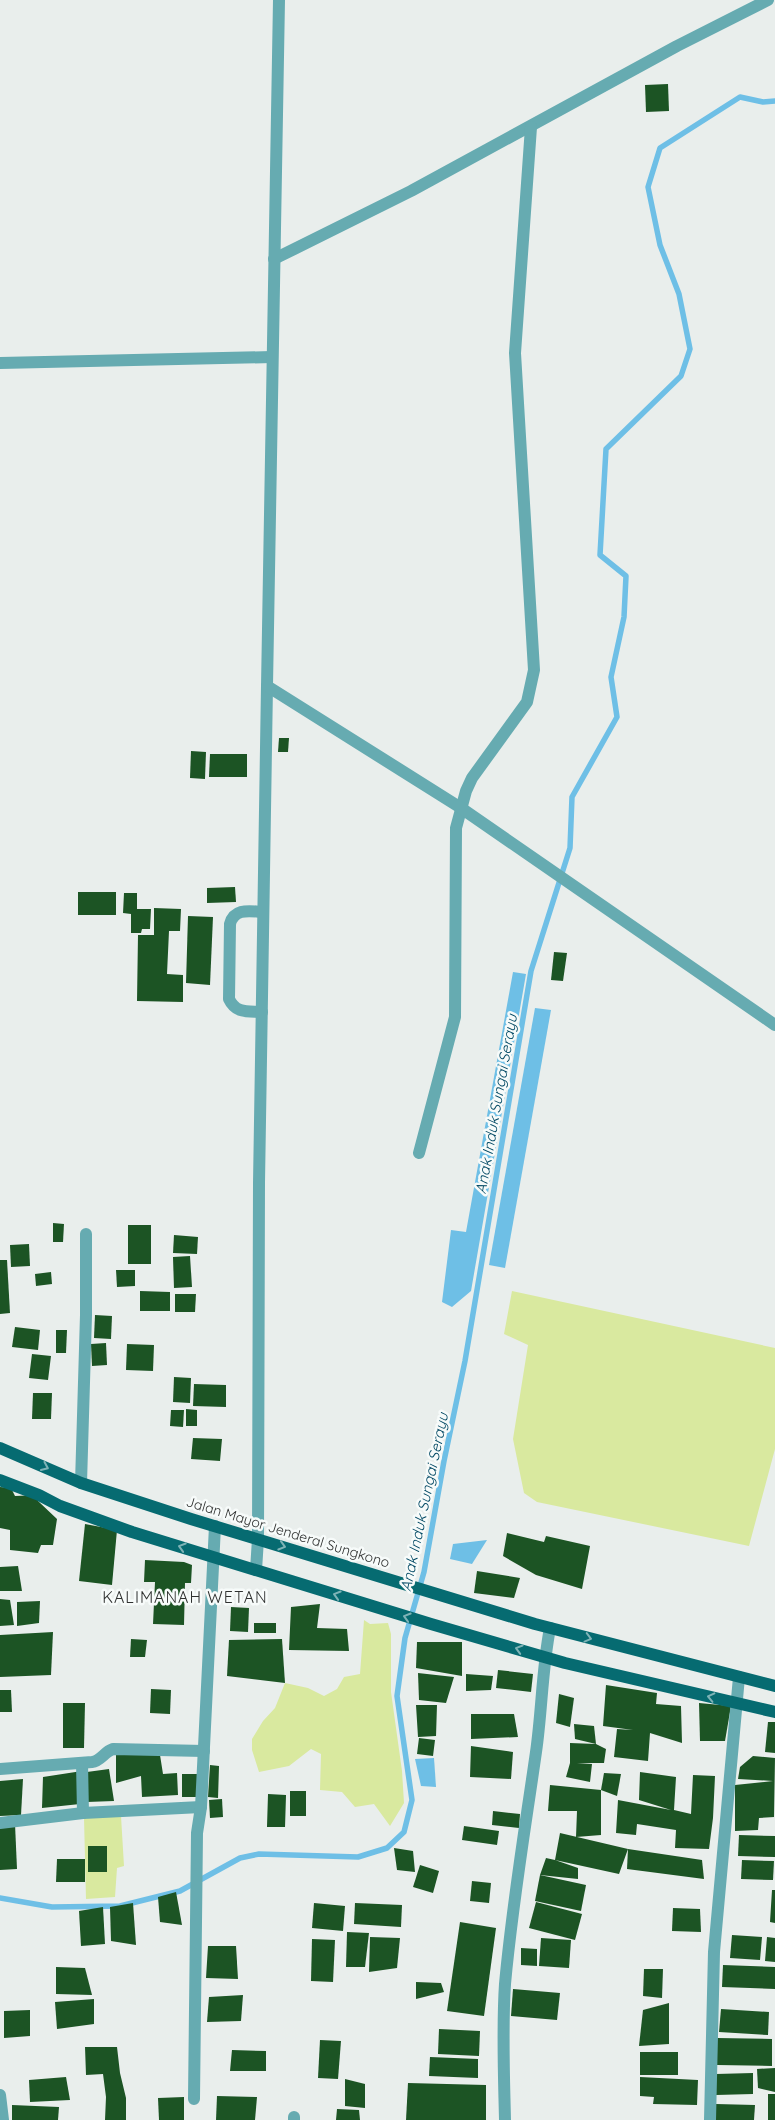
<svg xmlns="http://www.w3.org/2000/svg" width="775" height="2120" font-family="Quicksand,sans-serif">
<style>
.green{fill:#d9e99f}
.water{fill:#6ebfe6}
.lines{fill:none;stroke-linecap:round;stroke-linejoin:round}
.stream{stroke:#6ebfe6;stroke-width:5.5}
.building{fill:#1c5424}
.minor{stroke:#66abb1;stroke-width:12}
.tertiary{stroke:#66abb1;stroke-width:12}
.primary{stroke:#066b71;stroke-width:12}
.oneway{stroke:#7eb3b6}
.labels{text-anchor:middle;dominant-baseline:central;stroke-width:5;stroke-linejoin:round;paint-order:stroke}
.street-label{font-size:14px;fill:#2f3130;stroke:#f7fbfa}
.water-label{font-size:15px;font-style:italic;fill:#004863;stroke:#f7fbfa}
.quarter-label{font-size:16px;letter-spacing:1px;fill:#2f3130;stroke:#f7fbfa}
</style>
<rect width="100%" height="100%" fill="#e9eeec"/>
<g class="green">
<polygon points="512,1291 775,1348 775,1449 749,1546 537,1502 524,1493 513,1439 528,1345 504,1334"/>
<polygon points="364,1620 370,1624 388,1623 391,1634 391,1692 402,1771 404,1803 390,1826 374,1804 355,1807 342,1792 320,1790 321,1754 311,1749 289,1766 259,1772 252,1750 252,1739 263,1721 275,1708 285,1683 308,1688 324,1696 337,1689 344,1677 360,1674"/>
<polygon points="121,1816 124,1866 117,1868 115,1897 86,1899 84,1818"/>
</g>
<g class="water">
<polygon points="513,972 526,974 471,1291 452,1307 442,1302 451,1230 466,1232"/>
<polygon points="535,1008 551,1010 505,1268 489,1265"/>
<polygon points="487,1540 472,1564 450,1559 453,1544"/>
<polygon points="434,1758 436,1787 421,1786 415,1759"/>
</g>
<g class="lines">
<polyline class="stream" points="0,1898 52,1907 120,1906 180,1891 240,1858 259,1854 358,1857 387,1848 404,1832 412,1800 397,1696 405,1638 424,1572 444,1461 465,1361 531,971 570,848 572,797 617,717 611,677 624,617 626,576 600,555 606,449 681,376 690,349 679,294 660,245 648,187 660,148 740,97 763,102 775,101"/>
</g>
<g class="building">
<polygon points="668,84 669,111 646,112 645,85"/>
<polygon points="279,738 289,738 288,752 278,752"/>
<polygon points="191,751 206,752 205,779 190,778"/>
<polygon points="210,754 247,754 247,777 209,777"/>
<polygon points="235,887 236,902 207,903 207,888"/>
<rect x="78" y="892" width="38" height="23"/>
<polygon points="124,893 137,893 137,909 151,909 150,929 142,929 141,933 131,933 131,914 123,913"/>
<polygon points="154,908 181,909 180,931 169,931 167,974 183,975 183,1002 137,1001 138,935 154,935"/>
<polygon points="188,916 213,917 210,985 186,983"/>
<polygon points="554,952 567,953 563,981 551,980"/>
<polygon points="53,1223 64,1224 63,1242 53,1242"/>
<rect x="128" y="1225" width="23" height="39"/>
<polygon points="174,1235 198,1237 197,1254 173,1253"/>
<polygon points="29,1244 30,1266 11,1267 10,1245"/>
<polygon points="190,1256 192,1287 174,1288 173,1257"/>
<polygon points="0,1260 7,1260 10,1313 0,1314"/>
<polygon points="116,1270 135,1270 135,1286 117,1287"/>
<polygon points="51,1272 52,1284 36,1286 35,1274"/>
<polygon points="140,1291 170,1292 170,1311 140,1311"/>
<polygon points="175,1294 196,1294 195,1312 175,1312"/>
<polygon points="95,1315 112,1316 111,1339 94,1338"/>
<polygon points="15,1327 40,1330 38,1350 12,1347"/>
<polygon points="56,1330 67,1330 66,1353 56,1353"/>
<polygon points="106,1343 107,1365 92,1366 91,1344"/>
<polygon points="127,1344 154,1345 153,1371 126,1370"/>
<polygon points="32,1354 51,1356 48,1380 29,1378"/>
<polygon points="174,1377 191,1378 190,1403 173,1402"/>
<polygon points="194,1384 226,1385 226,1407 193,1406"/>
<polygon points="33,1393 52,1393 51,1419 32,1419"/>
<polygon points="186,1409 197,1410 197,1426 186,1426"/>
<polygon points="171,1410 184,1410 183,1427 170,1426"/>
<polygon points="193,1438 222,1439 220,1461 191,1459"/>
<polygon points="0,1487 11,1488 15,1496 39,1495 38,1501 57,1519 53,1545 41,1545 38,1553 10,1550 10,1530 0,1528"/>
<polygon points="85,1524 117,1530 112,1585 79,1581"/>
<polygon points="507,1533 544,1542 546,1536 590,1546 582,1589 536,1575 503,1556"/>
<polygon points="145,1560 184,1562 192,1565 191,1583 185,1583 184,1625 153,1624 155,1582 144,1582"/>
<polygon points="18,1566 22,1591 0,1591 0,1567"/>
<polygon points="477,1571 520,1578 514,1598 474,1593"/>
<polygon points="0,1599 10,1600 14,1625 0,1626"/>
<polygon points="40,1601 39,1623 17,1626 17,1602"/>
<polygon points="320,1604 317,1628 347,1629 349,1651 289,1650 291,1607"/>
<polygon points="231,1607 249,1608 248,1632 230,1631"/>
<rect x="254" y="1623" width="22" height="10"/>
<polygon points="53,1632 51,1675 0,1677 0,1635"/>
<polygon points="131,1639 147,1640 145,1657 130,1657"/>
<polygon points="282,1639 285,1683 227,1676 229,1640"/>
<polygon points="417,1642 462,1642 462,1676 416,1668"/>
<polygon points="498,1670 533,1674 531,1692 496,1688"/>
<polygon points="418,1673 454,1677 446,1703 419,1700"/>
<polygon points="466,1674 493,1676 491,1690 466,1691"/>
<polygon points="606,1685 657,1693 656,1704 681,1706 682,1743 650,1733 648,1761 614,1757 617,1729 633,1730 603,1726"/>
<polygon points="151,1689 171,1690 170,1714 150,1713"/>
<polygon points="0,1690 11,1690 12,1712 0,1712"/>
<polygon points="559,1694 574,1698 570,1727 556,1723"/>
<polygon points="63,1703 85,1703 84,1748 63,1748"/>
<polygon points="699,1703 731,1706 725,1741 700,1741"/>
<polygon points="416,1705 437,1705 436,1736 418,1737"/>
<polygon points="471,1714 514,1714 518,1737 471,1739"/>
<polygon points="768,1722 775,1722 775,1753 765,1752"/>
<polygon points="574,1724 594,1726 596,1744 575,1739"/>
<polygon points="419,1738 435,1740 433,1756 417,1754"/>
<polygon points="570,1743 596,1744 606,1749 604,1763 577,1763 592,1764 590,1782 566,1777 570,1763"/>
<polygon points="471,1746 513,1752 511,1779 470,1777"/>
<polygon points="116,1755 160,1755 163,1774 177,1773 178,1795 142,1797 141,1776 116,1783"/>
<polygon points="753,1756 775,1758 774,1817 759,1818 758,1830 735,1831 735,1785 773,1781 738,1779 740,1767"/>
<polygon points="210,1765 219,1766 218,1798 208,1797"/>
<polygon points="109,1769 114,1801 87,1802 87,1772"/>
<polygon points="82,1771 80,1804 42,1808 43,1777"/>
<polygon points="640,1772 676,1777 674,1810 691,1814 693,1775 715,1776 713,1818 709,1849 675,1848 676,1830 637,1824 636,1835 616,1833 618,1800 671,1810 639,1800"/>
<polygon points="604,1773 621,1774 617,1796 601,1790"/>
<rect x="182" y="1774" width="16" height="23"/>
<polygon points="23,1779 21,1815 0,1816 0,1781"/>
<polygon points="550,1785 601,1790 601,1835 576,1837 577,1811 548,1811"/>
<rect x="290" y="1791" width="16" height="25"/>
<polygon points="268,1794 286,1795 285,1827 267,1827"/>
<polygon points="222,1799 223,1817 210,1818 209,1800"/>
<polygon points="493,1811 520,1814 519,1828 492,1825"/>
<polygon points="15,1824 17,1869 0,1870 0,1826"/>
<polygon points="464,1826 499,1831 497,1845 462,1840"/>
<polygon points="560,1833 628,1849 619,1874 555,1860 578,1868 578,1879 540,1875 546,1858 555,1860"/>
<polygon points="739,1835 775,1836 775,1857 738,1856"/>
<rect x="88" y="1846" width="19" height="26"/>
<polygon points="394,1848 413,1851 415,1872 397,1870"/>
<polygon points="628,1849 702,1860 704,1879 627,1869"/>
<polygon points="57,1859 85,1859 85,1882 56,1882"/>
<polygon points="742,1860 774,1861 773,1880 741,1879"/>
<polygon points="420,1865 439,1871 433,1893 413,1887"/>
<polygon points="540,1875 586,1885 581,1911 535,1901"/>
<polygon points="472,1881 491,1883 489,1903 470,1901"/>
<polygon points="772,1890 775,1890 775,1923 770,1922"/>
<polygon points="176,1892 182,1925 160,1922 158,1897"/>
<polygon points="536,1902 582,1914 575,1940 529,1928"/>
<polygon points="133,1903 136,1945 111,1941 110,1907"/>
<polygon points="314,1903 345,1906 343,1931 312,1928"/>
<polygon points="355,1903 402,1905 401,1927 354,1924"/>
<polygon points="103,1907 105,1944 81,1946 79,1911"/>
<polygon points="673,1908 700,1909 701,1932 672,1931"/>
<polygon points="460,1922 496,1928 484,2016 447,2011"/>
<polygon points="347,1932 369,1933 365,1967 346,1967"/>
<polygon points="732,1935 762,1937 760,1960 730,1958"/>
<polygon points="370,1937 400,1938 397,1968 369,1972"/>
<polygon points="767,1937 775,1938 775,1962 765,1961"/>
<polygon points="541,1938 571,1940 569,1968 539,1966"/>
<polygon points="312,1939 335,1940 333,1982 311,1981"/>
<polygon points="208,1946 236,1946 238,1979 206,1978"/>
<polygon points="521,1948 537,1949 537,1966 521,1965"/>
<polygon points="723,1965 775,1967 775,1989 722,1987"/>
<polygon points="56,1967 85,1968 92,1995 56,1994"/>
<polygon points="644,1969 663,1969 662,1998 643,1996"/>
<polygon points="416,1982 441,1983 444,1992 416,1999"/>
<polygon points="513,1989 560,1993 557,2020 511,2016"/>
<polygon points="243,1995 241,2021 207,2022 209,1997"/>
<polygon points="94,1999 94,2024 57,2029 55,2002"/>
<polygon points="669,2003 669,2044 639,2046 643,2010"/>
<polygon points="721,2009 769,2012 768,2035 719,2032"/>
<polygon points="30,2010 30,2036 4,2038 4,2011"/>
<polygon points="439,2029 480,2031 479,2056 438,2054"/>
<polygon points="717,2038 772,2039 772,2066 717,2065"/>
<polygon points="320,2040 341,2041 338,2079 318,2078"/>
<polygon points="85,2047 117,2047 120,2073 126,2098 126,2120 105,2120 106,2097 103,2074 86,2075"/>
<polygon points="232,2050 266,2051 266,2071 230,2071"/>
<rect x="640" y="2052" width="38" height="23"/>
<polygon points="430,2057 478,2059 478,2078 429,2076"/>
<polygon points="775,2068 775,2092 758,2088 757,2069"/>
<polygon points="753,2073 753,2094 716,2095 716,2074"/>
<polygon points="66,2077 70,2100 30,2102 29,2080"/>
<polygon points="640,2077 698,2080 697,2105 653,2104 654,2097 640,2096"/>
<polygon points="345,2079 365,2084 365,2108 345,2106"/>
<polygon points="408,2083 486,2085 486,2120 406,2120"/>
<rect x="768" y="2094" width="7" height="26"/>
<polygon points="217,2096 257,2097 255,2120 216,2120"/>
<polygon points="184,2097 184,2120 159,2120 158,2098"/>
<polygon points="716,2104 755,2105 754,2120 715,2120"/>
<polygon points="12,2105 59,2107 58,2120 12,2120"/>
<polygon points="337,2109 359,2110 360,2120 336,2120"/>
</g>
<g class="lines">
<g class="minor">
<polyline points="274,259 411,191 677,46 768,0"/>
<polyline points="0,363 272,357"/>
<path d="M 262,1012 C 248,1011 236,1014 229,999 L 230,924 C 234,908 249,911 263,912"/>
<polyline points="419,1153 455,1017 456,828 466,791 472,778 527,702 534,670 515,353 531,127"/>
<polyline points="81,1483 86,1315 86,1234"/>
<polyline points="256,1570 258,1539 259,1183 267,686"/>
<polyline points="82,1763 83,1813"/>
<path d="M 0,1769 L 92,1762 C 101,1761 104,1752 113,1749 L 204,1751"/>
<polyline points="0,1823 83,1813 201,1807"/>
<polyline points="0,2095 3,2120"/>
<polyline points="194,2099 197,1833 201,1807 215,1526"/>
<polyline points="294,2117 294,2120"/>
<polyline points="710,2120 714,1952 739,1677"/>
</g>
<g class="tertiary">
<polyline points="279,0 267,686 461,808 775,1025"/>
<path d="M 505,2120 C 504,2075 502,2029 505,1984 C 512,1906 525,1829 536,1752 C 542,1710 542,1669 550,1628"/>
</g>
<g class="primary">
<polyline points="0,1448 81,1483 191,1519 535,1624 775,1686"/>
<polyline points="0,1480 39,1495 60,1506 132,1532 431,1624 565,1663 775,1712"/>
</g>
</g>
<defs><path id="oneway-chevron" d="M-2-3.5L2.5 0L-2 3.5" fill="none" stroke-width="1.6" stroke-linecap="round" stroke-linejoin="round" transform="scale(1.25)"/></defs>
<g class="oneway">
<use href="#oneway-chevron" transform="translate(45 1467) rotate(24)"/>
<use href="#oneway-chevron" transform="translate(282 1546) rotate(17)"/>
<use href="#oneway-chevron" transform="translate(182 1547) rotate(-163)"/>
<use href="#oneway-chevron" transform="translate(337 1595) rotate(-163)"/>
<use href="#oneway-chevron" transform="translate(407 1617) rotate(-163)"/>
<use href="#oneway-chevron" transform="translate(588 1638) rotate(15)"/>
<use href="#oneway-chevron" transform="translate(519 1649) rotate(-164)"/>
<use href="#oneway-chevron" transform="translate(711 1697) rotate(-167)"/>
</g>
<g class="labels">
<g class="street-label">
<text transform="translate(288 1532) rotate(17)">Jalan Mayor Jenderal Sungkono</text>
</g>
<g class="water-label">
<text transform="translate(496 1104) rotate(-80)">Anak Induk Sungai Serayu</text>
<text transform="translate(424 1502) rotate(-78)">Anak Induk Sungai Serayu</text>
</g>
<g class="quarter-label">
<text x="185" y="1597">KALIMANAH WETAN</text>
</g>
</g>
</svg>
